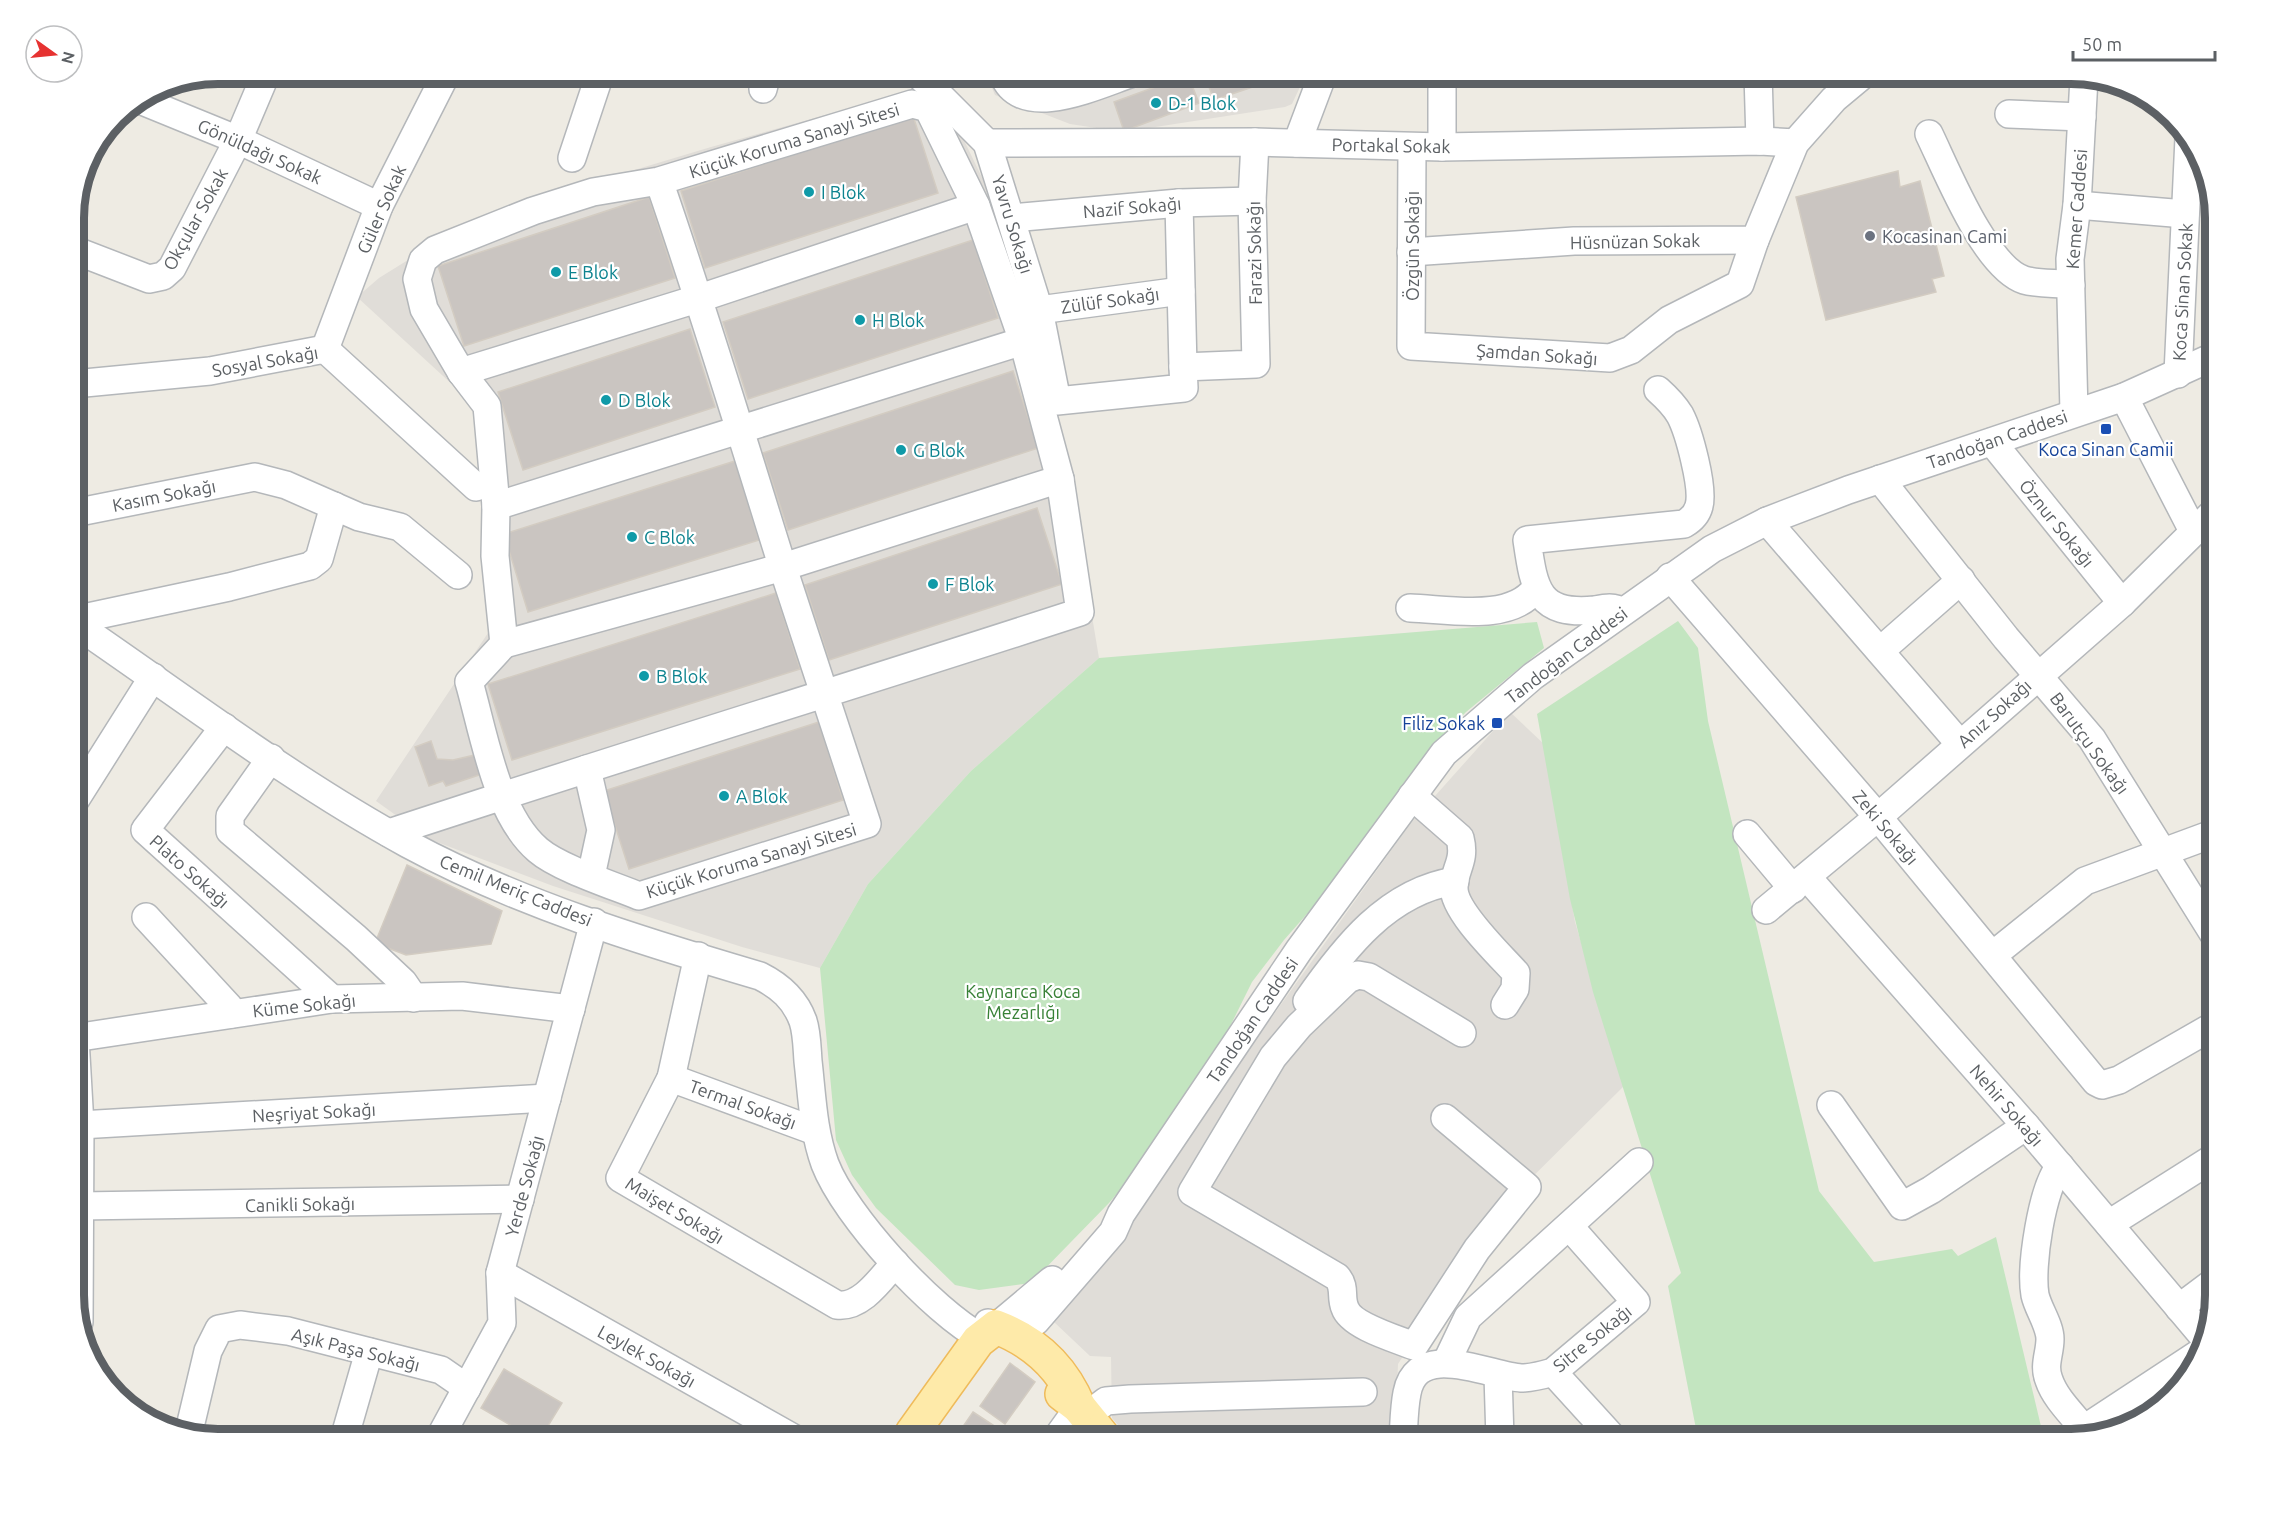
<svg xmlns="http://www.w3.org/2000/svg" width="2289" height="1513" font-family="Ubuntu,sans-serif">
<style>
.industrial{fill:#e0ddd8}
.green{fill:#c3e5c0}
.building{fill:#cac5c1;stroke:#d3ccc2;stroke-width:1.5}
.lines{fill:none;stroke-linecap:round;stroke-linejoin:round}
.minor-casing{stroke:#b4b7ba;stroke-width:30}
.major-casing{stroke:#efbb5b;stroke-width:36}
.minor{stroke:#fff;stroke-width:27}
.major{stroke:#feeaa9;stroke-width:33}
.culture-dot{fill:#0f9aa8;stroke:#fff;stroke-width:2}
.worship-dot{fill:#6b7280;stroke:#fff;stroke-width:2}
.transit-dot{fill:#1a4fb4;stroke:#fff;stroke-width:2}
.labels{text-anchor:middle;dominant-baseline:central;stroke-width:4.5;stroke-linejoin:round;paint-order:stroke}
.culture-label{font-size:18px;fill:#0d838f;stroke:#fff;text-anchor:start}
.street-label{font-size:18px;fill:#5c6064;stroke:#fff}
.worship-label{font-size:18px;fill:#5b616d;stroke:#fff;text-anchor:start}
.transit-label{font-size:18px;fill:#164399;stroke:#fff}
.park-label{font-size:18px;fill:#378135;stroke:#fff}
.rim{fill:none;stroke:#5c6064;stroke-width:8}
</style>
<rect width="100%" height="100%" fill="#eeebe3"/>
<g class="industrial">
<polygon points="986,74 1306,74 1292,104 1285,107 1123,132 1070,124 995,95"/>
<polygon points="919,89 960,132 999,213 1066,461 1099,658 971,771 868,884 820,968 742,947 553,886 429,839 376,801 490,630 479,409 357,297 379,278 453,232 491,213 711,147"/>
<polygon points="1510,712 1545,745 1575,922 1624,1086 1496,1213 1398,1364 1395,1439 1130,1439 1112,1418 1111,1357 1090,1356 1054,1322 1410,824"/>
</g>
<g class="green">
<polygon points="1678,621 1698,648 1708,721 1819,1191 1874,1262 1952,1249 1958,1256 1996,1237 2044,1439 1698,1439 1668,1286 1681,1273 1593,992 1570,899 1537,714"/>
<polygon points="1537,622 1544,648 1466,712 1435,745 1400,790 1342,874 1284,940 1252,982 1202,1083 1169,1131 1109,1203 1031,1283 979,1290 955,1285 876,1208 852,1175 836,1140 820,968 868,884 971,771 1099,658"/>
</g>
<g class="building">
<polygon points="1028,74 1068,74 1032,86"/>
<polygon points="1204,74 1291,74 1214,100"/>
<polygon points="1188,75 1199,103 1124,131 1114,102"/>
<polygon points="913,116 938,193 705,268 681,191"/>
<polygon points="1898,171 1900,187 1920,181 1944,276 1932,279 1936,292 1826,320 1796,197"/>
<polygon points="649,197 675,278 464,346 438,266"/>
<polygon points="973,240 998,318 748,399 723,322"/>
<polygon points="690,329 715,407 523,470 498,392"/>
<polygon points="1013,371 1038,448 788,530 763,453"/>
<polygon points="735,461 759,540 528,612 504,534"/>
<polygon points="1037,508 1062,584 829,660 805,585"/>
<polygon points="776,593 800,669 512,760 488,684"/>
<polygon points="819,722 843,800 629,869 604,791"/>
<polygon points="431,741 437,759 453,760 475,755 482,774 446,786 443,781 429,786 415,747"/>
<polygon points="407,865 502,911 491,944 406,955 375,943"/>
<polygon points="1010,1363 1035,1382 1005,1424 980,1406"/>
<polygon points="504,1369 562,1403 540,1439 534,1439 481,1408"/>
<polygon points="973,1412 1002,1431 996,1439 980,1439 962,1428"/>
<polygon points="956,1429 972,1439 949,1439"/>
<polygon points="495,1431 512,1439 491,1439"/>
</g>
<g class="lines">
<defs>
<g id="minor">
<polyline points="918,74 987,143 1039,310 1057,401 1184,388 1183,367 1256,364 1252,201 1255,142"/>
<path d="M 1003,74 C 1020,122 1097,85 1130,74"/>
<polyline points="1442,74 1442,147"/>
<polyline points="1758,74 1760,141"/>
<polyline points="763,89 767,74"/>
<polyline points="140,100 238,140 379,206"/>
<polyline points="2009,114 2082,117"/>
<path d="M 1929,134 C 1947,171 1985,267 2024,280 C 2038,284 2056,283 2071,285"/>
<polyline points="987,143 1255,142 1442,147 1760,141 1795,143"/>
<polyline points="1297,143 1323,74"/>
<polyline points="1412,147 1411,346 1610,358 1631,350 1669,320 1740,284 1755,240"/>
<polyline points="572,158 600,74"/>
<polyline points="1179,203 1183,367"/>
<polyline points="2077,205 2185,214"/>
<polyline points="1012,218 1179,203 1252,201"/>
<polyline points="74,250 149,279 163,276 172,268 238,140 266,74"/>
<polyline points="1411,252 1574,241 1755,240 1795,143 1834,99 1864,74"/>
<polyline points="1039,310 1181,291"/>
<polyline points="325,349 379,206 446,74"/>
<polyline points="461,372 700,298 976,206"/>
<polyline points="2178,374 2189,138"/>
<polyline points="74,384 210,371 325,349 476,487"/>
<polyline points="2124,397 2193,531"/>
<polyline points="2074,412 2070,259 2077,205 2084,78"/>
<polyline points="1992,442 2122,603"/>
<polyline points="1880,479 2006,638 2092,739 2215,936"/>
<polyline points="496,506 1023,341"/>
<polyline points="74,513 255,477 286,485 359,517 400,527 458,575"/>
<polyline points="1767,521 1960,744"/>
<polyline points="1670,577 1878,817 2096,1082 2102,1085 2119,1080 2215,1025"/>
<path d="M 1410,608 C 1448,609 1511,623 1536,588"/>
<path d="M 1622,612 C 1614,606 1605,608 1595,610 C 1537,616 1534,588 1527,540 L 1684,524 C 1691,520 1697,514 1699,506 C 1704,488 1689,432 1680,415 C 1674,405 1667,398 1658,390"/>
<polyline points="74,620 229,587 310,566 319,559 334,506"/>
<path d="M 74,623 C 184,698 291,780 408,844 C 517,903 641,941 760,976 C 780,986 795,999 803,1021 C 807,1033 807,1048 808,1061 C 812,1096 813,1131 825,1164 C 845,1216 933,1312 982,1338"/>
<polyline points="504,644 783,567 1060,479"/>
<polyline points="1880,651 1961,580"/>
<polyline points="224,727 145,830 332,999"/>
<polyline points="271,758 230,816 230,831 356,938 403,982 414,998"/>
<polyline points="587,769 601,830 591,876"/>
<path d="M 1412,796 L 1460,838 C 1466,862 1454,868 1454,888 C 1454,912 1500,955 1516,973 L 1515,989 L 1505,1005"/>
<polyline points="74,802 153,677"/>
<path d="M 389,833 C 619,757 850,687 1080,612 L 1060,479 L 1023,341 L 976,206 L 928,108 L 912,104 L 659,181 L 593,192 L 533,211 L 435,250 L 423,260 L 417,279 L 424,309 L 461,372 L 487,406 L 496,506 L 495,556 L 504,644 L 469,682 C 484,734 496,814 538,850 C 559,868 612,885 639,896 L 867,824 C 839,738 810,652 782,565 C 742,437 703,308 659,181"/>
<polyline points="1747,834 1793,889"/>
<polyline points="1807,877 2026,1126 2203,1336"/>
<polyline points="1766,910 1878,817 2122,603 2215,511"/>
<polyline points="146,917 229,1007 231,1014"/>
<polyline points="1993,955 2085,881 2215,833"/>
<path d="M 698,956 L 671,1078 L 620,1178 L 837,1305 C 861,1308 880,1280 895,1263"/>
<path d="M 1307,1001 C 1344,948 1388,891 1455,881"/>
<polyline points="74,1038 332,999 462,996 571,1009"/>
<polyline points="75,1038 80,1125 79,1322"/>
<polyline points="671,1078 815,1131"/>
<polyline points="1831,1105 1902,1206 1931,1190 2026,1126"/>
<path d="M 1445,1118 L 1527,1187 L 1477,1249 L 1414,1346 C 1397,1339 1351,1326 1345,1308 C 1340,1297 1346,1287 1337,1277 L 1192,1192 L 1273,1057 L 1299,1026 L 1348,979 L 1358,975 L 1369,977 L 1462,1033"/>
<polyline points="80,1125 547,1098"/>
<path d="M 2060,1166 C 2042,1187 2030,1267 2035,1295 C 2038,1309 2050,1325 2050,1339 C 2050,1354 2043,1365 2049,1380 C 2055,1398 2072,1414 2084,1429"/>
<polyline points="80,1206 520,1199"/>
<polyline points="2109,1224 2215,1157"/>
<polyline points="500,1273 795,1439"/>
<polyline points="2179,1308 2215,1281"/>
<polyline points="988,1323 996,1327 1052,1280"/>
<polyline points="1016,1335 1036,1321 1113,1232 1121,1214 1299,950 1444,753 1533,676 1712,549 1767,521 1848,490 2124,397 2215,356"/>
<polyline points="1446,1363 1468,1317 1639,1162"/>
<polyline points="1553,1372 1614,1439"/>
<polyline points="1498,1375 1500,1439"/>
<polyline points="1086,1416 1106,1401 1130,1399 1363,1392"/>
<polyline points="189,1431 208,1351 219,1329 240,1325 288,1331 441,1370 467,1388"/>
<polyline points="2087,1435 2084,1429 2198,1354"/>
<polyline points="344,1439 369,1352"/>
<polyline points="439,1439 502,1323 500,1273 594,922"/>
<polyline points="1056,1439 1079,1407"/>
<path d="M 1403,1439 C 1404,1424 1404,1408 1407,1393 C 1417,1339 1490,1376 1521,1378 C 1532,1378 1543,1375 1553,1372 L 1636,1302 L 1569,1226"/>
</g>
<g id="major">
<polyline points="1062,1394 1079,1407 1105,1439"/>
<path d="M 911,1439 L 912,1433 L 978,1341 L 996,1327 C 1036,1342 1063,1368 1079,1407"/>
</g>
</defs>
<use href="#minor" class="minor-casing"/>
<use href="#major" class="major-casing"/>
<use href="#minor" class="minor"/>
<use href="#major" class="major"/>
</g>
<g class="culture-dot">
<circle cx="1156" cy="103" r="6"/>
<circle cx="809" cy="192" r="6"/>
<circle cx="556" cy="272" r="6"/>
<circle cx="860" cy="320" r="6"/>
<circle cx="606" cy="400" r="6"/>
<circle cx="901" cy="450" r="6"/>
<circle cx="632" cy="537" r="6"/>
<circle cx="933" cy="584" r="6"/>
<circle cx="644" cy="676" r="6"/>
<circle cx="724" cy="796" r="6"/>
</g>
<circle class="worship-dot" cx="1870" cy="236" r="6"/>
<g class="transit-dot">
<rect x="2100" y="423" width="12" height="12" rx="3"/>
<rect x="1491" y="717" width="12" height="12" rx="3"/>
</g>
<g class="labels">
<g class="culture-label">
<text x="1168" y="103">D-1 Blok</text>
<text x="821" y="192">I Blok</text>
<text x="568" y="272">E Blok</text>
<text x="872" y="320">H Blok</text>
<text x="618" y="400">D Blok</text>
<text x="913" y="450">G Blok</text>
<text x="644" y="537">C Blok</text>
<text x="945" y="584">F Blok</text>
<text x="656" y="676">B Blok</text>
<text x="736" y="796">A Blok</text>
</g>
<g class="street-label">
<text transform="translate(794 140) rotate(-17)">Küçük Koruma Sanayi Sitesi</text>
<text transform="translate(1391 145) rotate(1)">Portakal Sokak</text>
<text transform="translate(260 151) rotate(24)">Gönüldağı Sokak</text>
<text transform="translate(1132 207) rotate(-5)">Nazif Sokağı</text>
<text transform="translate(381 209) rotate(-66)">Güler Sokak</text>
<text transform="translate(2076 209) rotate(-86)">Kemer Caddesi</text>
<text transform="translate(195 219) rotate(-61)">Okçular Sokak</text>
<text transform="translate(1013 224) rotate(73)">Yavru Sokağı</text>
<text transform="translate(1635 241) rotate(-1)">Hüsnüzan Sokak</text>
<text transform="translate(1412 246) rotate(-90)">Özgün Sokağı</text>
<text transform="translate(1254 253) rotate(-91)">Farazi Sokağı</text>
<text transform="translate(2182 292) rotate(-87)">Koca Sinan Sokak</text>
<text transform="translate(1110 300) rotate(-8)">Zülüf Sokağı</text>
<text transform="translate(1537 354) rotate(4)">Şamdan Sokağı</text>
<text transform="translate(265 361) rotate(-10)">Sosyal Sokağı</text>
<text transform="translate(1997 439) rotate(-19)">Tandoğan Caddesi</text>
<text transform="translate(164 495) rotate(-11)">Kasım Sokağı</text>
<text transform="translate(2057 523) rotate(51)">Öznur Sokağı</text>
<text transform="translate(1566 655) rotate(-37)">Tandoğan Caddesi</text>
<text transform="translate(1994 713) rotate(-42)">Anız Sokağı</text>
<text transform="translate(2090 743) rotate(54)">Barutçu Sokağı</text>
<text transform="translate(1886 827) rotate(50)">Zeki Sokağı</text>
<text transform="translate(751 860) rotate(-17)">Küçük Koruma Sanayi Sitesi</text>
<text transform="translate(190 871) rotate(42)">Plato Sokağı</text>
<text transform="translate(516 890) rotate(22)">Cemil Meriç Caddesi</text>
<text transform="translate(304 1005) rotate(-6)">Küme Sokağı</text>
<text transform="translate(1252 1020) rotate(-56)">Tandoğan Caddesi</text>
<text transform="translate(743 1104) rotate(20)">Termal Sokağı</text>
<text transform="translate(2007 1105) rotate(49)">Nehir Sokağı</text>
<text transform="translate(314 1112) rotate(-3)">Neşriyat Sokağı</text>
<text transform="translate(524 1186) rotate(-75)">Yerde Sokağı</text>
<text transform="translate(300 1204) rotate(-1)">Canikli Sokağı</text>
<text transform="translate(675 1210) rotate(31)">Maişet Sokağı</text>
<text transform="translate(1592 1338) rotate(-39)">Sitre Sokağı</text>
<text transform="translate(356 1349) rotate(14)">Aşık Paşa Sokağı</text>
<text transform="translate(647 1356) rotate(29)">Leylek Sokağı</text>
</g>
<g class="worship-label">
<text x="1882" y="236">Kocasinan Cami</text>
</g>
<g class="transit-label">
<text x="2106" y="449">Koca Sinan Camii</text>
<text x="1485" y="723" text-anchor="end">Filiz Sokak</text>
</g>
<g class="park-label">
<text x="1023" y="991">Kaynarca Koca<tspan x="1023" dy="21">Mezarlığı</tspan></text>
</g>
</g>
<path d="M0 0H2289V1513H0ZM218 84H2071A134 134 0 0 1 2205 218V1295A134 134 0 0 1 2071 1429H218A134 134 0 0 1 84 1295V218A134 134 0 0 1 218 84Z" fill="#fff" fill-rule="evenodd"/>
<path class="rim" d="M218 84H2071A134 134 0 0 1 2205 218V1295A134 134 0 0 1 2071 1429H218A134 134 0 0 1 84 1295V218A134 134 0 0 1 218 84Z"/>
<g transform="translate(54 54) rotate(105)"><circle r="28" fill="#ffffff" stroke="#bebfc1" stroke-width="1.5"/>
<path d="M0-4.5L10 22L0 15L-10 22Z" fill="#e63231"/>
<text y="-9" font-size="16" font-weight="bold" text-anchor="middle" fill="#5c6064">N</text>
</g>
<path d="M2073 51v9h142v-9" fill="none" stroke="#5c6064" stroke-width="3"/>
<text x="2082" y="51" font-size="18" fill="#5c6064" stroke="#ffffff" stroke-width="4.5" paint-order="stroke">50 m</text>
</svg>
